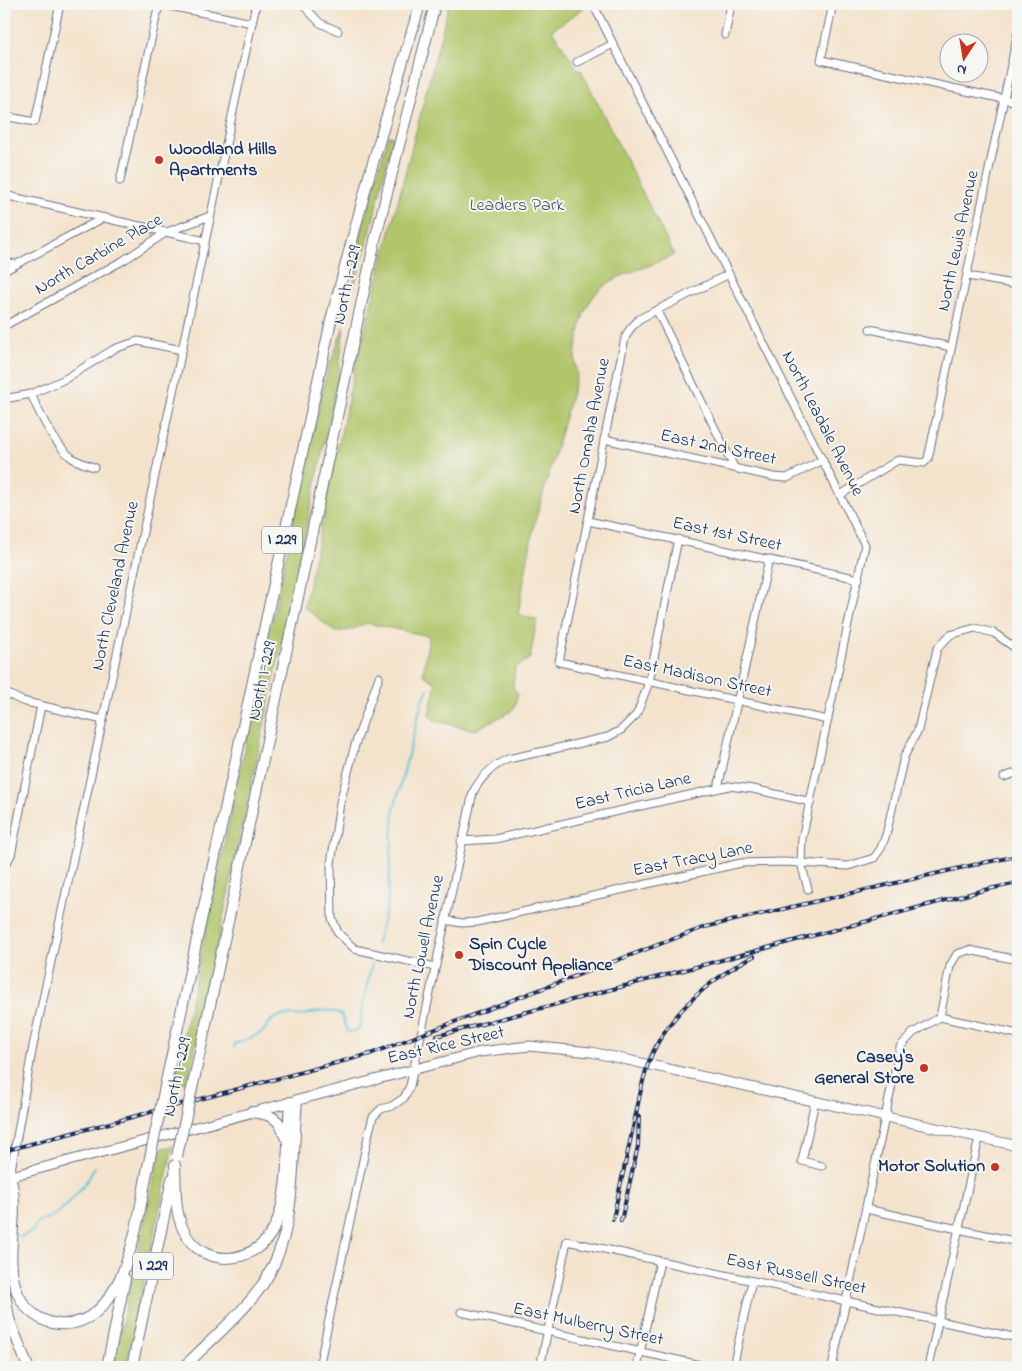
<svg xmlns="http://www.w3.org/2000/svg" width="1022" height="1371" font-family="'Indie Flower',sans-serif">
<style>
.green{fill:#b1c66a;stroke:#667a64}
.lines{fill:none;stroke-linecap:round;stroke-linejoin:round}
.stream{stroke:#5bc4d7;stroke-width:2}
.minor-casing{stroke:#676e84;stroke-width:9}
.major-casing{stroke:#676e84;stroke-width:11}
.highway-casing{stroke:#676e84;stroke-width:12}
.minor{stroke:#fff;stroke-width:7}
.major{stroke:#fff;stroke-width:9}
.highway{stroke:#fff;stroke-width:10}
.rail-casing{stroke:#1b2f5e;stroke-width:4}
.rail{stroke:#f6f6f2;stroke-width:2;stroke-dasharray:5.5;stroke-linecap:butt}
.highway-bridge-casing{stroke:#676e84;stroke-width:12;stroke-linecap:butt}
.highway-bridge{stroke:#fff;stroke-width:10}
.poi-dot{fill:#c8321e;stroke:#f6f6f2;stroke-width:2}
.labels{text-anchor:middle;dominant-baseline:central;stroke-width:4;stroke-linejoin:round;paint-order:stroke}
.shield{fill:#f6f6f2;stroke:#5d6b8a;stroke-width:1}
.shield-label{font-size:16px;font-weight:bold;fill:#1b2f5e}
.poi-label{font-size:18px;font-weight:bold;fill:#1b2f5e;stroke:#f6f6f2;text-anchor:start}
.park-label{font-size:18px;fill:#405561;stroke:#f6f6f2}
.street-label{font-size:18px;fill:#1b2f5e;stroke:#f6f6f2}
</style>
<rect width="100%" height="100%" fill="#f6f6f2"/>
<filter id="ink" filterUnits="userSpaceOnUse"><feTurbulence type="fractalNoise" baseFrequency=".02" numOctaves="2"/><feDisplacementMap in="SourceGraphic" scale="10" xChannelSelector="R" yChannelSelector="G"/><feConvolveMatrix kernelMatrix="1 2 1 2 8 2 1 2 1" color-interpolation-filters="sRGB"/></filter>
<filter id="wash" filterUnits="userSpaceOnUse"><feTurbulence type="fractalNoise" baseFrequency=".0096" numOctaves="4" result="noise"/><feDisplacementMap in="SourceGraphic" scale="20" xChannelSelector="R" yChannelSelector="G"/><feGaussianBlur stdDeviation="1.12" result="paint"/><feColorMatrix in="noise" values="0 0 0 0 0 0 0 0 0 0 0 0 0 0 0 0 0 1.4 0 .05"/><feComposite in="paint" operator="in"/></filter>
<g filter="url(#wash)">
<rect width="100%" height="100%" fill="#f4e3cc"/>
<g class="green">
<path d="M 449,4 L 581,4 L 584,8 L 552,30 L 578,70 L 581,70 L 674,255 C 629,277 589,274 579,333 C 576,353 573,355 577,375 L 534,525 L 518,614 L 537,620 L 530,658 L 515,668 L 513,687 L 518,695 L 513,710 L 475,730 L 435,721 L 429,714 L 436,683 L 423,675 L 429,636 L 366,623 L 351,630 L 334,632 L 333,630 L 304,607 L 355,367 Z"/>
<polygon points="388,136 393,137 369,237 353,290 360,238"/>
<polygon points="344,326 338,379 188,1081 173,1085 308,453 327,373"/>
<polygon points="173,1146 126,1367 113,1367 160,1149"/>
</g>
<g class="lines">
<g class="stream">
<polyline points="376,945 387,907 394,810 422,701 428,689"/>
<path d="M 234,1047 L 235,1043 C 243,1041 254,1037 261,1033 C 267,1028 268,1021 277,1017 C 286,1013 294,1017 303,1015 C 318,1012 326,1007 341,1014 L 348,1032 L 357,1031 L 361,1024 L 362,1007 L 372,964"/>
<path d="M 20,1237 L 33,1231 L 38,1221 C 59,1220 86,1185 95,1167"/>
</g>
</g>
</g>
<g filter="url(#ink)">
<g class="lines">
<defs>
<g id="minor">
<polyline points="161,4 252,23"/>
<polyline points="302,4 320,23 338,31"/>
<polyline points="593,4 865,545 802,839 801,863 808,889"/>
<polyline points="833,4 821,60 1018,102"/>
<polyline points="725,35 731,4"/>
<polyline points="577,62 613,44"/>
<polyline points="4,116 35,122 60,4"/>
<polyline points="120,181 159,4"/>
<polyline points="4,195 205,241"/>
<polyline points="4,262 15,264"/>
<polyline points="4,271 103,218"/>
<polyline points="729,274 639,319 630,329 625,338 559,662 828,720"/>
<polyline points="968,276 1018,285"/>
<polyline points="657,311 734,467"/>
<polyline points="4,326 124,260 167,232 210,216"/>
<polyline points="870,329 951,347"/>
<path d="M 31,394 C 40,415 54,444 72,458 C 79,462 87,465 94,467"/>
<polyline points="4,399 31,394 65,379 114,349 138,341 182,350"/>
<polyline points="604,439 774,477 787,478 823,460"/>
<polyline points="840,495 898,460 924,463 928,459 1018,32"/>
<polyline points="588,521 859,579"/>
<polyline points="379,677 355,745 340,803 331,864 332,918 338,933 355,949 435,967"/>
<polyline points="4,692 22,701 103,720"/>
<polyline points="1004,777 1018,772"/>
<polyline points="718,788 769,559"/>
<polyline points="461,841 495,839 729,786 753,789 811,802"/>
<polyline points="4,867 11,855 41,706"/>
<polyline points="445,920 462,923 477,922 741,863 784,862 848,866 874,858 881,848 886,835 904,757 918,730 937,649 950,635 975,628 994,633 1018,650"/>
<polyline points="940,1017 1018,1034"/>
<polyline points="815,1101 802,1161 822,1166"/>
<polyline points="10,1176 33,1046 256,4"/>
<polyline points="866,1209 1018,1242"/>
<polyline points="461,1312 709,1367"/>
<path d="M 319,1367 L 369,1132 L 373,1117 L 381,1109 L 392,1106 L 404,1098 L 410,1086 L 473,792 C 482,776 492,766 508,759 L 608,737 L 621,730 L 637,714 L 649,682 L 678,539"/>
<polyline points="540,1367 567,1241 1018,1338"/>
<polyline points="637,1367 660,1261"/>
<polyline points="733,1367 752,1281"/>
<polyline points="832,1367 900,1047 913,1033 940,1017 950,966 957,954 969,950 1018,960"/>
<polyline points="928,1367 979,1138"/>
</g>
<polyline id="major" points="4,1178 480,1052 529,1046 591,1052 1018,1146"/>
<g id="highway">
<polyline points="195,1075 375,240 435,4"/>
<polyline points="166,1082 332,316 369,176 420,4"/>
<path d="M 251,1112 C 270,1114 281,1118 285,1137"/>
<path d="M 175,1165 C 176,1186 174,1210 183,1229 C 201,1271 258,1265 275,1226 C 290,1195 287,1138 290,1102"/>
<path d="M 10,1176 C 22,1216 1,1258 19,1296 C 26,1311 41,1322 58,1324 C 127,1330 138,1215 148,1167"/>
<polyline points="4,1261 9,1187"/>
<polyline points="4,1287 9,1319 28,1367"/>
<polyline points="107,1367 125,1279"/>
<polyline points="132,1367 172,1179"/>
<path d="M 184,1367 C 208,1342 237,1319 258,1291 C 299,1238 291,1163 297,1100"/>
</g>
</defs>
<use href="#minor" class="minor-casing"/>
<use href="#major" class="major-casing"/>
<use href="#highway" class="highway-casing"/>
<use href="#minor" class="minor"/>
<use href="#major" class="major"/>
<use href="#highway" class="highway"/>
<defs>
<g id="rail">
<polyline points="437,1036 984,890 1018,883"/>
<polyline points="4,1151 370,1054 705,927 982,863 1018,856"/>
<path d="M 613,1219 C 620,1186 628,1152 635,1118 C 640,1096 643,1073 653,1052 C 672,1011 714,976 754,956"/>
<polyline points="621,1221 638,1146 639,1116"/>
</g>
</defs>
<use href="#rail" class="rail-casing"/>
<use href="#rail" class="rail"/>
<defs>
<g id="highway-bridge">
<polyline points="177,1156 195,1075"/>
<polyline points="148,1167 166,1082"/>
</g>
</defs>
<use href="#highway-bridge" class="highway-bridge-casing"/>
<use href="#highway-bridge" class="highway-bridge"/>
</g>
</g>
<g class="poi-dot">
<circle cx="159" cy="160" r="5"/>
<circle cx="459" cy="955" r="5"/>
<circle cx="924" cy="1068" r="5"/>
<circle cx="995" cy="1167" r="5"/>
</g>
<g class="labels">
<g class="shield">
<rect x="262" y="526.5" width="40" height="27" rx="4"/>
<rect x="133" y="1252.5" width="40" height="27" rx="4"/>
</g>
<g class="shield-label">
<text x="282" y="540">I 229</text>
<text x="153" y="1266">I 229</text>
</g>
<g class="poi-label">
<text x="169" y="150">Woodland Hills<tspan x="169" dy="21">Apartments</tspan></text>
<text x="469" y="945">Spin Cycle<tspan x="469" dy="21">Discount Appliance</tspan></text>
<text x="914" y="1058" text-anchor="end">Casey's<tspan x="914" dy="21">General Store</tspan></text>
<text x="985" y="1167" text-anchor="end">Motor Solution</text>
</g>
<g class="park-label">
<text x="517" y="206">Leaders Park</text>
</g>
<g class="street-label">
<text transform="translate(959 241) rotate(-78)">North Lewis Avenue</text>
<text transform="translate(99 255) rotate(-30)">North Carbine Place</text>
<text transform="translate(348 285) rotate(-78)">North I-229</text>
<text transform="translate(822 424) rotate(63)">North Leadale Avenue</text>
<text transform="translate(590 436) rotate(-79)">North Omaha Avenue</text>
<text transform="translate(718 448) rotate(12)">East 2nd Street</text>
<text transform="translate(727 535) rotate(12)">East 1st Street</text>
<text transform="translate(116 586) rotate(-78)">North Cleveland Avenue</text>
<text transform="translate(697 677) rotate(12)">East Madison Street</text>
<text transform="translate(263 681) rotate(-78)">North I-229</text>
<text transform="translate(633 792) rotate(-13)">East Tricia Lane</text>
<text transform="translate(693 860) rotate(-11)">East Tracy Lane</text>
<text transform="translate(424 947) rotate(-78)">North Lowell Avenue</text>
<text transform="translate(446 1046) rotate(-13)">East Rice Street</text>
<text transform="translate(178 1077) rotate(-78)">North I-229</text>
<text transform="translate(796 1275) rotate(12)">East Russell Street</text>
<text transform="translate(588 1325) rotate(12)">East Mulberry Street</text>
</g>
</g>
<rect width="1022" height="1371" fill="none" stroke="#f6f6f2" stroke-width="20"/>
<g transform="translate(964 58) rotate(192)"><circle r="24" fill="#f6f6f2" stroke="#9ea6b7"/>
<path d="M0-4L9 19L0 12L-9 19Z" fill="#c8321e"/>
<text y="-8" font-size="14" font-weight="bold" text-anchor="middle" fill="#1b2f5e">N</text>
</g>
</svg>
